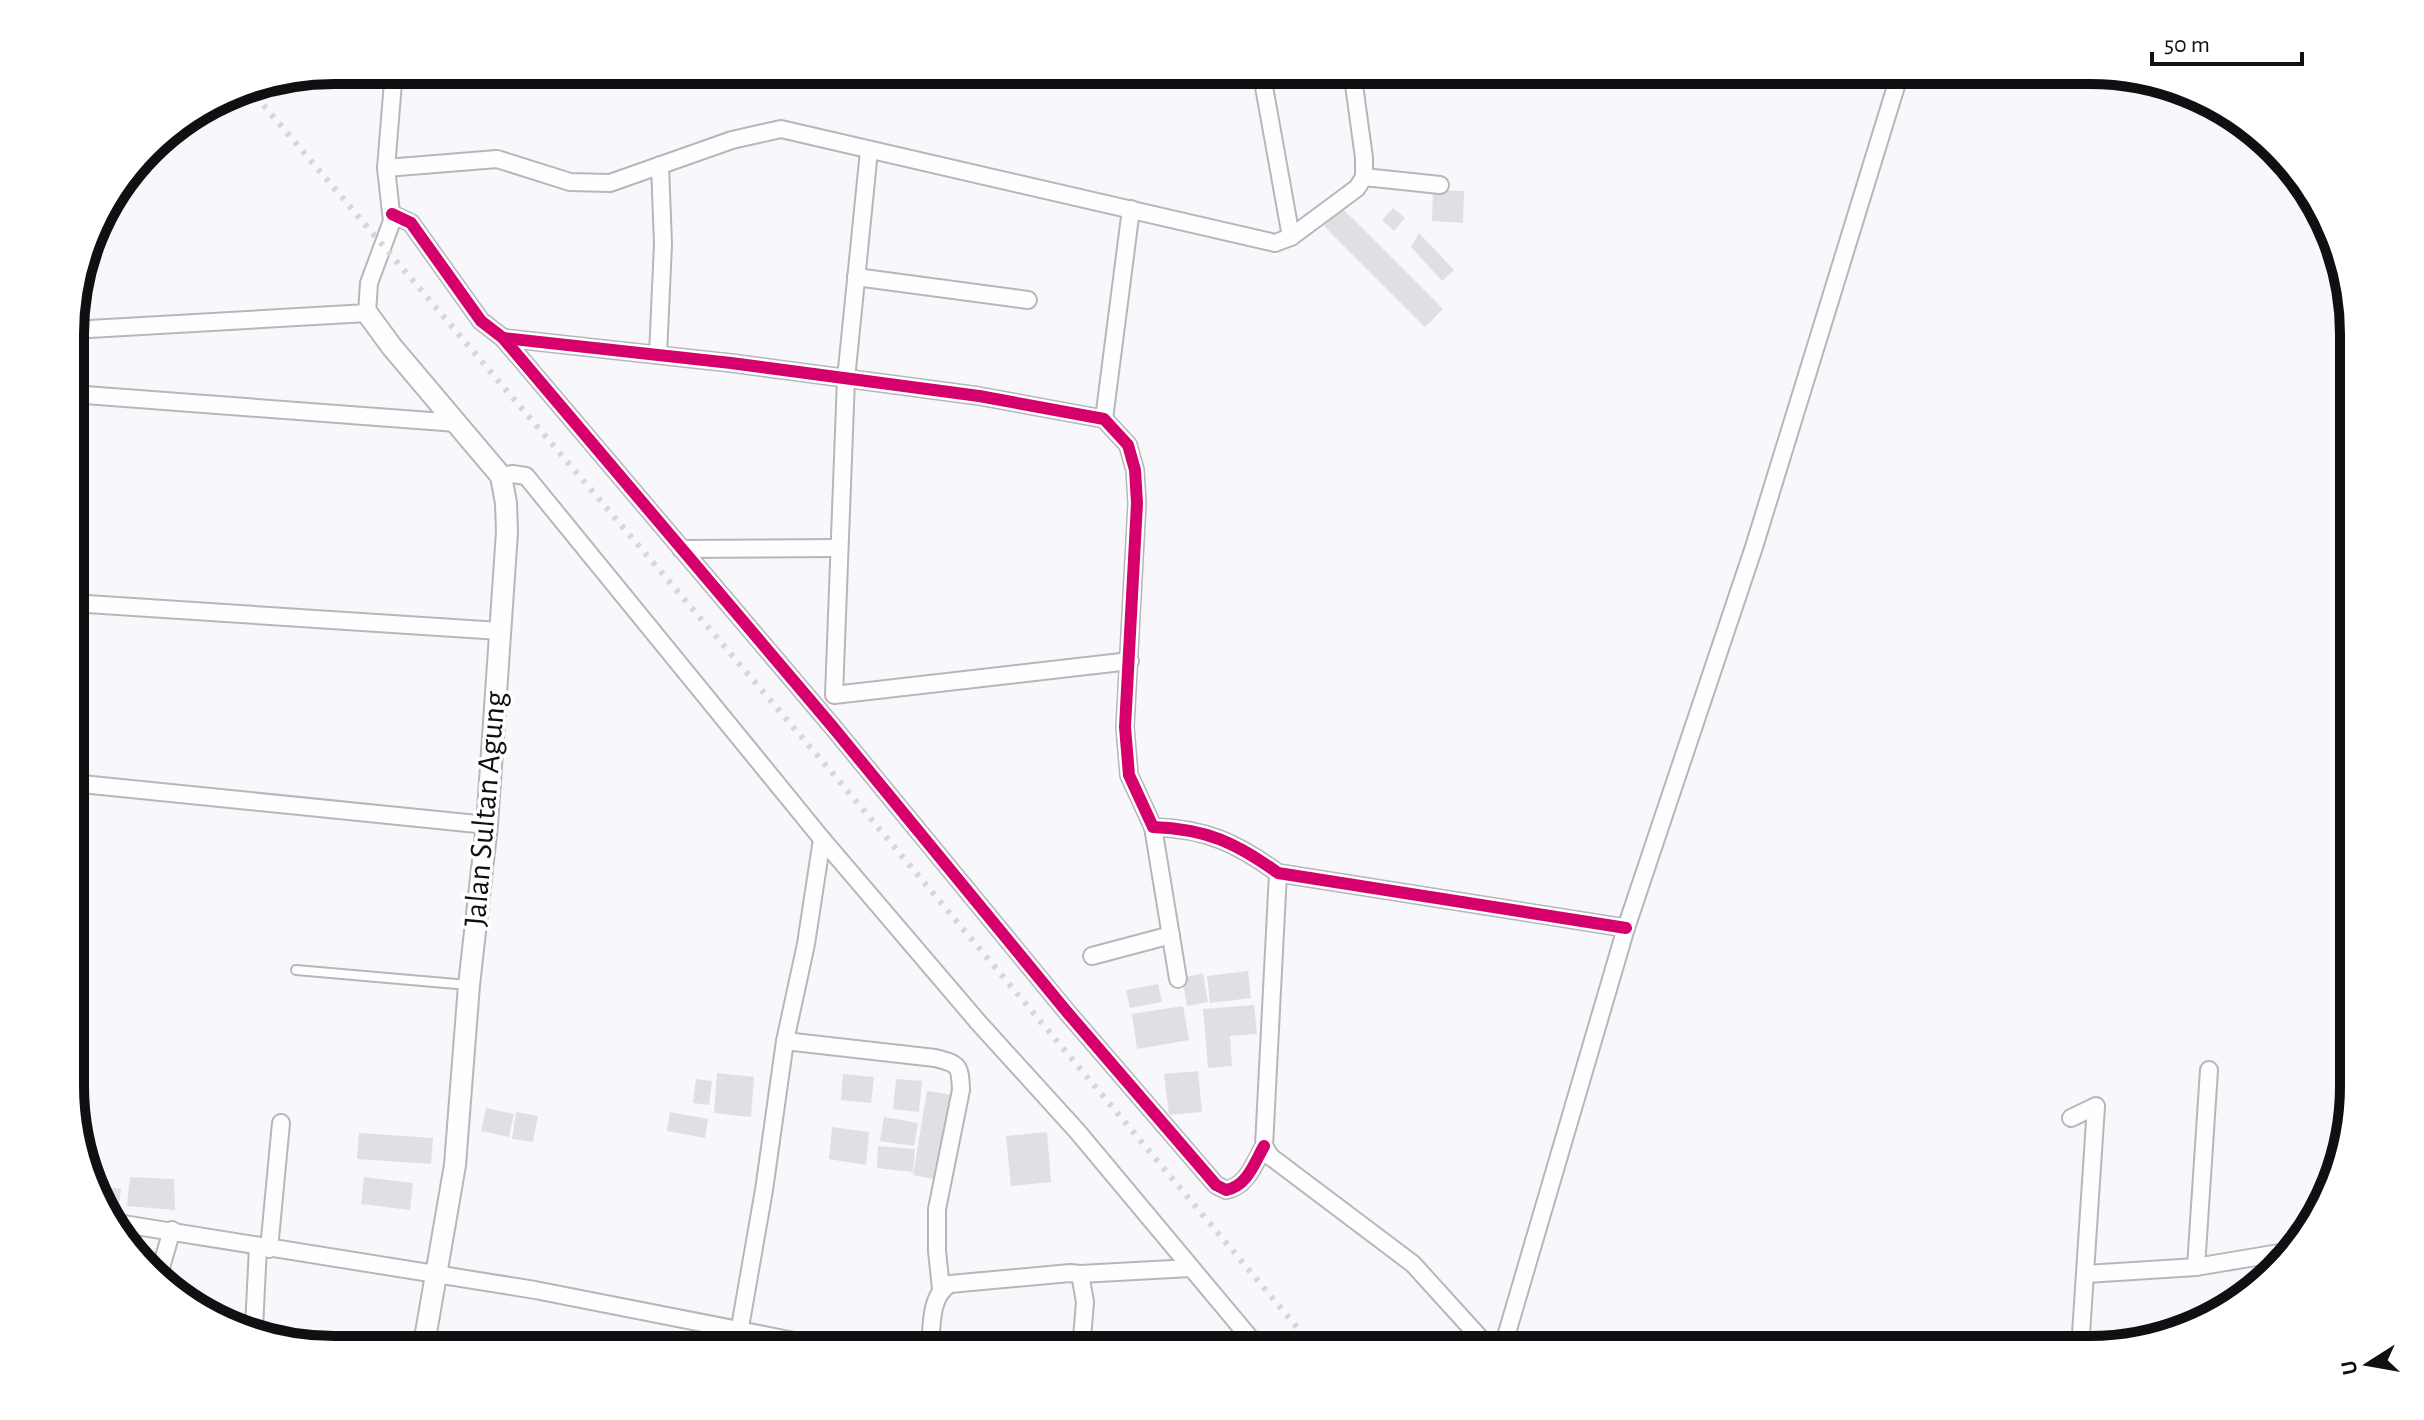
<svg xmlns="http://www.w3.org/2000/svg" width="2424" height="1420" font-family="'Alegreya Sans',sans-serif">
<style>
.building{fill:#e0dfe3}
.lines{fill:none;stroke-linecap:round;stroke-linejoin:round}
.service-casing{stroke:#b7b7ba;stroke-width:12}
.minor-casing{stroke:#b7b7ba;stroke-width:20}
.tertiary-casing{stroke:#b7b7ba;stroke-width:24}
.service{stroke:#fefeff;stroke-width:8}
.minor{stroke:#fefeff;stroke-width:16}
.tertiary{stroke:#fefeff;stroke-width:20}
.rail{stroke:#d7d7d8;stroke-width:6;stroke-dasharray:4 8;stroke-linecap:butt}
.cycleway-casing{stroke:#fff;stroke-width:17}
.cycleway{stroke:#d6006c;stroke-width:12}
.labels{text-anchor:middle;dominant-baseline:central;stroke-width:7;stroke-linejoin:round;paint-order:stroke}
.street-label{font-size:32px;fill:#100f12;stroke:#fff}
.rim{fill:none;stroke:#100f12;stroke-width:10}
</style>
<rect width="100%" height="100%" fill="#f8f7fc"/>
<g class="building">
<polygon points="1433,190 1464,191 1463,223 1432,221"/>
<polygon points="1342,208 1443,309 1425,327 1324,226"/>
<polygon points="1393,208 1405,218 1394,231 1382,220"/>
<polygon points="1419,233 1454,270 1442,281 1411,247"/>
<polygon points="1248,971 1251,998 1210,1003 1207,976"/>
<polygon points="1203,973 1208,1002 1187,1006 1182,978"/>
<polygon points="1158,984 1162,1002 1130,1008 1126,990"/>
<polygon points="1254,1005 1257,1034 1230,1036 1232,1066 1208,1068 1203,1009"/>
<polygon points="1183,1006 1189,1040 1137,1049 1132,1014"/>
<polygon points="1198,1071 1202,1112 1169,1115 1164,1074"/>
<polygon points="717,1073 754,1077 751,1117 714,1113"/>
<polygon points="843,1074 874,1077 871,1103 841,1100"/>
<polygon points="696,1079 712,1081 709,1105 693,1103"/>
<polygon points="896,1079 922,1081 919,1112 893,1109"/>
<polygon points="927,1091 953,1095 938,1180 913,1175"/>
<polygon points="486,1108 514,1114 509,1137 481,1131"/>
<polygon points="516,1112 538,1116 533,1142 512,1139"/>
<polygon points="670,1112 708,1119 705,1138 667,1131"/>
<polygon points="884,1117 918,1123 914,1146 880,1141"/>
<polygon points="832,1127 869,1132 866,1165 829,1159"/>
<polygon points="1047,1132 1051,1182 1011,1186 1006,1136"/>
<polygon points="359,1133 433,1138 431,1164 357,1159"/>
<polygon points="878,1146 915,1149 913,1172 877,1168"/>
<polygon points="130,1177 174,1179 175,1210 127,1206"/>
<polygon points="364,1177 413,1183 410,1210 361,1204"/>
<polygon points="97,1185 121,1189 117,1219 109,1218"/>
</g>
<g class="lines">
<defs>
<polyline id="service" points="296,970 468,985"/>
<g id="minor">
<polyline points="1261,70 1291,237"/>
<polyline points="869,151 846,379 834,695 1130,661"/>
<polyline points="386,168 497,159 570,182 610,183 732,140 781,129 1275,243 1291,237 1357,188 1364,177 1364,158 1352,70"/>
<polyline points="1364,177 1440,185"/>
<path d="M 392,214 L 411,223 L 481,321 L 503,338 L 832,726 L 1067,1012 L 1216,1185 L 1226,1190 C 1247,1186 1254,1164 1264,1146"/>
<polyline points="856,277 1028,300"/>
<polyline points="72,330 367,313 369,283 392,221 386,168 394,70"/>
<path d="M 503,338 L 731,363 L 979,396 L 1104,419 L 1128,445 L 1135,470 L 1137,503 L 1125,727 L 1129,775 L 1153,827 C 1206,829 1235,842 1278,873 L 1626,928"/>
<polyline points="658,355 663,244 660,165"/>
<polyline points="72,394 457,423"/>
<polyline points="1104,419 1131,209"/>
<polyline points="501,476 512,474 526,476 822,839 978,1022 1077,1131 1260,1350"/>
<polyline points="681,549 839,548"/>
<polyline points="72,603 500,631"/>
<polyline points="72,783 487,825"/>
<polyline points="1153,827 1178,979"/>
<polyline points="1278,873 1264,1146 1271,1157 1413,1264 1491,1350"/>
<polyline points="1092,956 1171,935"/>
<path d="M 785,1041 L 935,1058 C 959,1064 960,1065 961,1090 L 937,1209 L 937,1251 L 941,1289"/>
<polyline points="2071,1118 2096,1106 2080,1349"/>
<polyline points="111,1222 535,1290 840,1350"/>
<polyline points="269,1249 281,1123"/>
<polyline points="2196,1267 2209,1070"/>
<polyline points="159,1274 172,1230"/>
<polyline points="1080,1274 1191,1268"/>
<polyline points="2086,1274 2196,1267 2285,1252"/>
<polyline points="254,1328 258,1247"/>
<polyline points="736,1350 764,1190 785,1041 806,944 822,839"/>
<path d="M 930,1350 C 932,1328 929,1296 950,1284 L 1070,1273 L 1080,1274 L 1085,1302 L 1081,1350"/>
<polyline points="1502,1350 1626,928 1754,547 1901,70"/>
</g>
<polyline id="tertiary" points="367,313 392,347 501,476 506,503 507,532 487,825 469,985 455,1165 423,1350"/>
</defs>
<use href="#service" class="service-casing"/>
<use href="#minor" class="minor-casing"/>
<use href="#tertiary" class="tertiary-casing"/>
<use href="#service" class="service"/>
<use href="#minor" class="minor"/>
<use href="#tertiary" class="tertiary"/>
<polyline class="rail" points="248,87 834,775 1316,1350"/>
<defs>
<g id="cycleway">
<path d="M 392,214 L 411,223 L 481,321 L 503,338 L 832,726 L 1067,1012 L 1216,1185 L 1226,1190 C 1247,1186 1254,1164 1264,1146"/>
<path d="M 503,338 L 731,363 L 979,396 L 1104,419 L 1128,445 L 1135,470 L 1137,503 L 1125,727 L 1129,775 L 1153,827 C 1206,829 1235,842 1278,873 L 1626,928"/>
</g>
</defs>
<use href="#cycleway" class="cycleway-casing"/>
<use href="#cycleway" class="cycleway"/>
</g>
<g class="labels">
<g class="street-label">
<text transform="translate(485 809) rotate(-85)">Jalan Sultan Agung</text>
</g>
</g>
<path d="M0 0H2424V1420H0ZM334 84H2090A250 250 0 0 1 2340 334V1086A250 250 0 0 1 2090 1336H334A250 250 0 0 1 84 1086V334A250 250 0 0 1 334 84Z" fill="#fff" fill-rule="evenodd"/>
<path class="rim" d="M334 84H2090A250 250 0 0 1 2340 334V1086A250 250 0 0 1 2090 1336H334A250 250 0 0 1 84 1086V334A250 250 0 0 1 334 84Z"/>
<g transform="translate(2368 1364) rotate(259)" stroke="#ffffff" stroke-width="6" paint-order="stroke">
<path d="M0-6L14 30L0 20L-14 30Z" fill="#100f12"/>
<text y="-12" font-size="22" font-weight="bold" text-anchor="middle" fill="#100f12">U</text>
</g>
<path d="M2152 52v12h150v-12" fill="none" stroke="#100f12" stroke-width="4"/>
<text x="2164" y="52" font-size="24" fill="#100f12" stroke="#ffffff" stroke-width="6" paint-order="stroke">50 m</text>
</svg>
